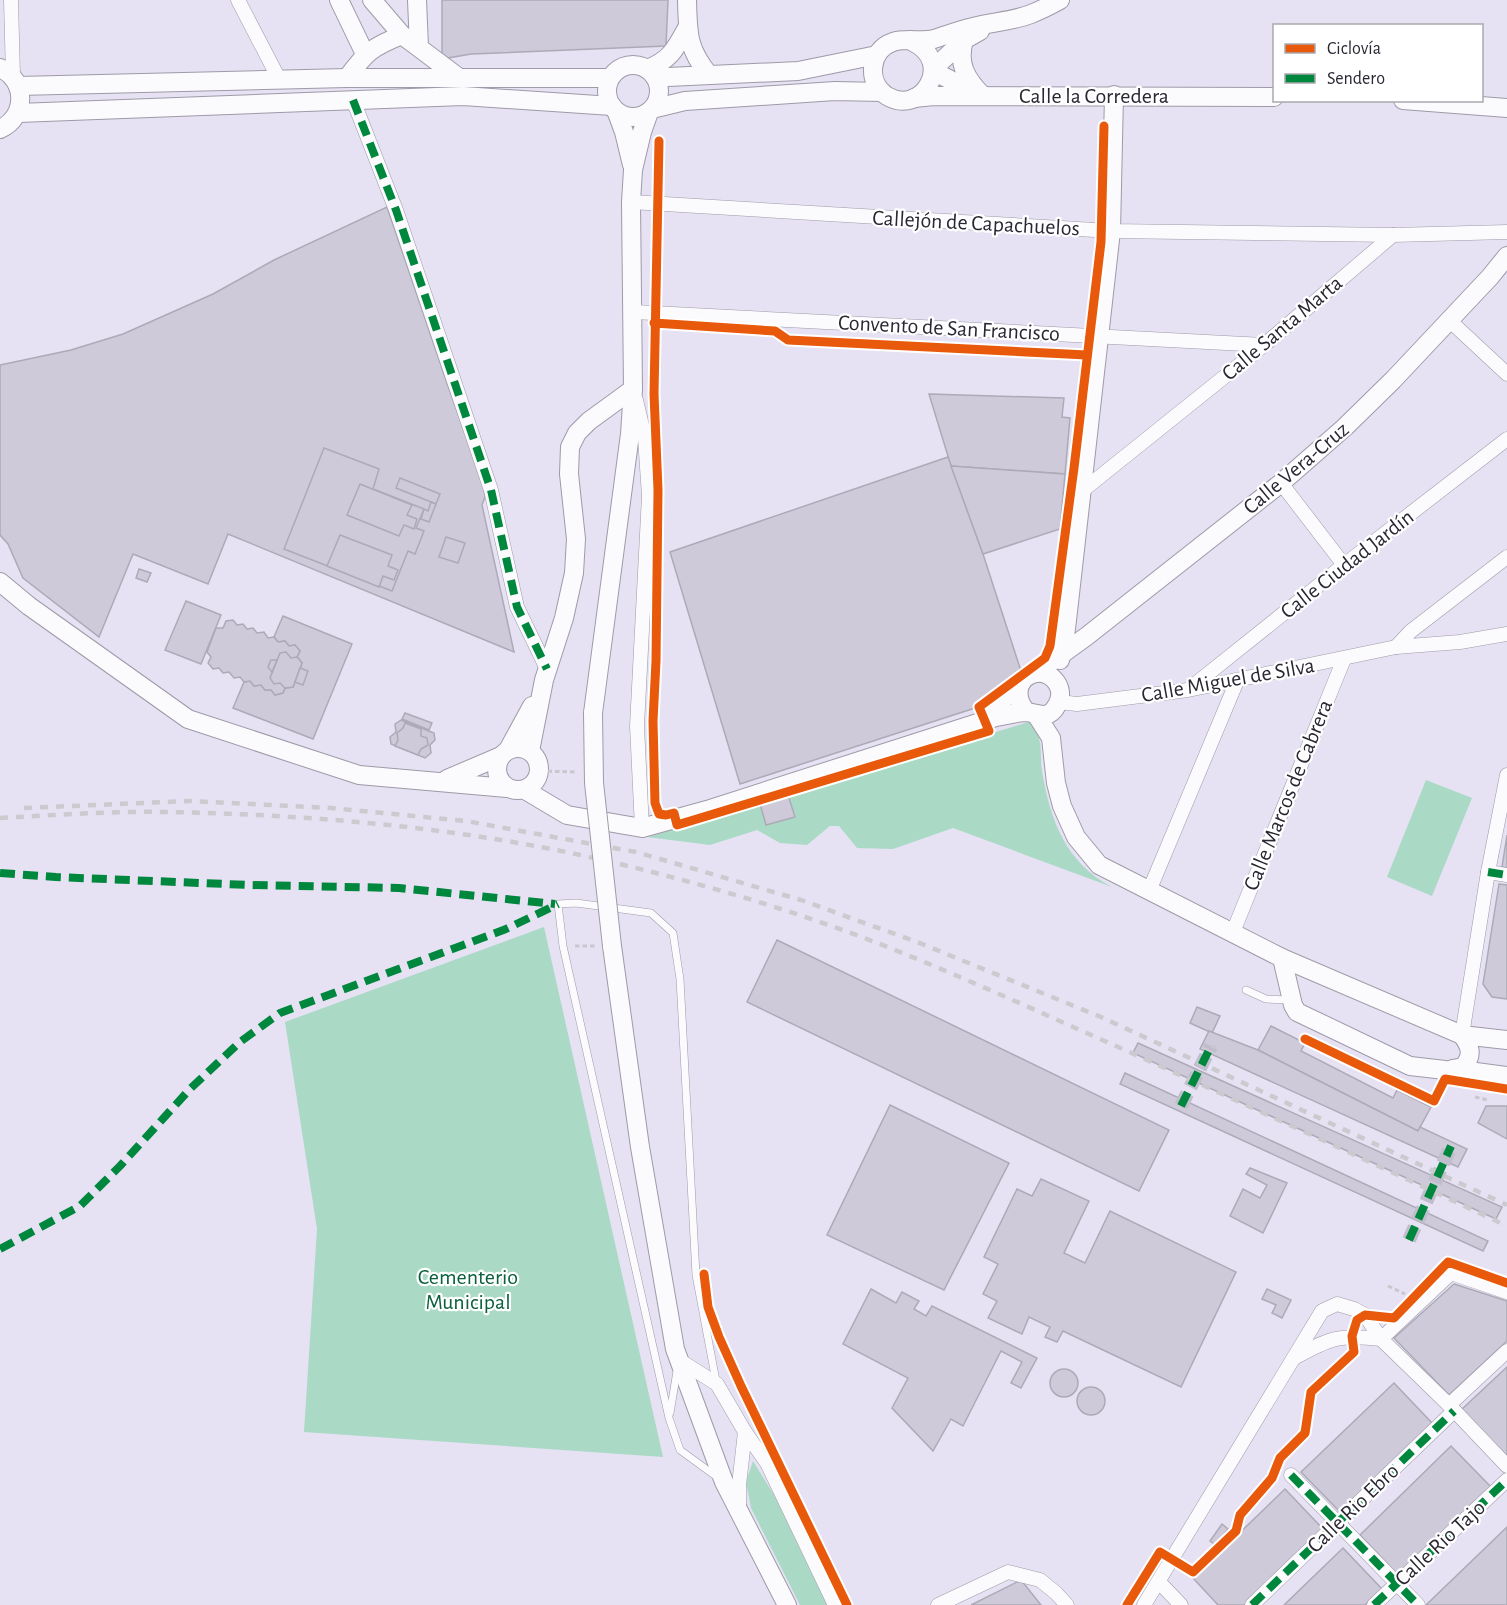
<svg xmlns="http://www.w3.org/2000/svg" width="1507" height="1605" font-family="'Alegreya Sans',sans-serif">
<style>
.green{fill:#aad9c6}
.building{fill:#cecad9;stroke:#adaab8;stroke-width:1.5}
.lines{fill:none;stroke-linecap:round;stroke-linejoin:round}
.street-tunnel{stroke:#c0bdcd;stroke-width:14;stroke-dasharray:14 7;stroke-linecap:butt}
.lane-casing{stroke:#9e9aa8;stroke-width:8}
.street-casing{stroke:#9e9aa8;stroke-width:15}
.secondary-casing{stroke:#9e9aa8;stroke-width:20}
.path{stroke:#c9c7ce;stroke-width:3;stroke-dasharray:4.5 3;stroke-linecap:butt}
.lane{stroke:#fbfbfd;stroke-width:7}
.street{stroke:#fbfbfd;stroke-width:14}
.secondary{stroke:#fbfbfd;stroke-width:18}
.rail{stroke:#cbcace;stroke-width:4.5;stroke-dasharray:8 8;stroke-linecap:butt}
.secondary-bridge-casing{stroke:#9e9aa8;stroke-width:20;stroke-linecap:butt}
.secondary-bridge{stroke:#fbfbfd;stroke-width:18}
.quiet{stroke:#00873e;stroke-width:8;stroke-dasharray:15 8;stroke-linecap:butt}
.cycleway-casing{stroke:#fff;stroke-width:13}
.cycleway{stroke:#e8590c;stroke-width:9}
.labels{text-anchor:middle;dominant-baseline:central;stroke-width:4.5;stroke-linejoin:round;paint-order:stroke}
.street-label{font-size:22px;fill:#2a2733;stroke:#fff}
.park-label{font-size:22px;fill:#0b603d;stroke:#fff}
</style>
<rect width="100%" height="100%" fill="#e6e2f3"/>
<g class="green">
<path d="M 1032,721 C 1035,726 1038,732 1039,738 C 1042,749 1040,760 1042,771 C 1050,820 1066,863 1112,887 L 953,828 L 893,849 L 857,848 L 839,826 L 830,826 L 807,845 L 780,843 L 757,830 L 710,845 L 647,837 L 760,804 L 766,825 L 795,817 L 788,795 Z"/>
<polygon points="1426,780 1472,798 1432,896 1387,877"/>
<polygon points="544,927 663,1457 304,1432 317,1229 285,1022"/>
<polygon points="753,1461 774,1495 827,1605 800,1605 751,1508 746,1482"/>
</g>
<g class="building">
<polygon points="442,0 668,0 666,46 471,54 442,59"/>
<polygon points="387,207 448,386 484,486 485,497 482,505 514,652 228,534 208,584 133,554 99,637 23,578 8,544 0,535 0,365 71,350 123,334 213,294 274,260"/>
<polygon points="929,394 1064,398 1062,417 1070,418 1065,474 951,466"/>
<polygon points="324,448 379,469 373,489 424,509 416,528 424,531 415,554 408,551 392,591 284,549"/>
<polygon points="948,457 983,554 1021,671 972,709 740,784 670,552"/>
<polygon points="951,466 1065,474 1060,529 983,554"/>
<polygon points="400,478 440,494 436,504 396,488"/>
<polygon points="360,484 412,505 407,515 417,519 414,529 404,525 399,536 347,515"/>
<polygon points="431,502 436,504 429,522 421,519 424,509 428,511"/>
<polygon points="340,535 392,555 388,566 398,570 394,580 383,576 379,587 327,566"/>
<polygon points="446,537 465,543 458,563 439,557"/>
<polygon points="139,569 151,573 147,582 136,578"/>
<polygon points="186,601 221,615 201,664 165,650"/>
<polygon points="283,616 352,644 313,739 233,708 244,682 250,681 254,686 261,685 265,690 271,690 275,695 283,693 285,688 293,687 302,663 297,657 300,651 295,645 289,646 285,641 278,642 274,637"/>
<polygon points="233,620 237,625 243,624 247,629 253,628 257,633 264,632 268,638 274,637 278,642 285,641 289,646 295,645 300,651 297,657 302,663 293,687 285,688 283,693 275,695 271,690 265,690 261,685 254,686 250,681 244,682 240,677 234,678 229,672 223,673 219,668 213,669 208,663 211,657 207,652 216,628 223,628 226,621"/>
<polygon points="286,652 291,658 297,657 302,663 293,687 285,688 280,683 274,684 270,678 280,653"/>
<polygon points="271,660 277,660 272,672 268,667"/>
<polygon points="300,668 308,671 303,685 295,682"/>
<polygon points="405,713 432,723 429,730 402,719"/>
<polygon points="401,720 434,733 435,740 430,745 431,753 425,758 391,744 390,737 396,732 395,724"/>
<polygon points="405,723 421,729 421,736 427,738 428,745 421,749 418,755 395,746 398,740 397,733 403,728"/>
<polygon points="788,795 795,817 766,825 760,804"/>
<polygon points="1507,835 1507,868 1502,867"/>
<polygon points="1499,884 1507,885 1507,999 1492,997 1483,984"/>
<polygon points="777,940 1169,1130 1139,1191 747,1002"/>
<polygon points="1197,1007 1220,1016 1212,1033 1190,1023"/>
<polygon points="1271,1026 1305,1043 1301,1051 1393,1098 1397,1090 1431,1107 1418,1131 1258,1050"/>
<polygon points="1209,1031 1258,1050 1418,1131 1420,1127 1467,1149 1458,1167 1200,1049"/>
<polygon points="1138,1043 1502,1207 1496,1219 1133,1053"/>
<polygon points="1125,1073 1488,1241 1483,1251 1120,1084"/>
<polygon points="890,1105 1009,1163 944,1290 827,1235"/>
<polygon points="1486,1106 1507,1106 1507,1139 1478,1123"/>
<polygon points="1250,1168 1287,1183 1263,1233 1230,1216 1243,1189 1260,1198 1267,1185 1246,1174"/>
<polygon points="1041,1179 1089,1201 1064,1253 1085,1263 1110,1211 1236,1272 1181,1387 1063,1331 1057,1342 1045,1337 1050,1327 1029,1317 1022,1334 988,1318 997,1301 983,1294 998,1264 984,1257 1017,1189 1032,1196"/>
<polygon points="1454,1284 1507,1301 1507,1341 1449,1395 1394,1338"/>
<polygon points="871,1289 896,1303 902,1292 919,1301 914,1309 926,1316 932,1306 1037,1358 1021,1388 1011,1383 1022,1362 1001,1351 963,1426 951,1419 933,1451 892,1408 908,1378 843,1344"/>
<polygon points="1267,1289 1291,1300 1282,1318 1272,1313 1276,1305 1262,1299"/>
<polygon points="1507,1367 1507,1456 1461,1410"/>
<circle cx="1064" cy="1383" r="14"/>
<polygon points="1394,1383 1433,1424 1341,1513 1301,1472"/>
<circle cx="1091" cy="1401" r="14"/>
<polygon points="1451,1446 1491,1487 1399,1576 1360,1535"/>
<polygon points="1285,1489 1324,1530 1247,1605 1218,1605 1193,1578"/>
<polygon points="1222,1524 1228,1529 1216,1545 1210,1541"/>
<polygon points="1507,1527 1507,1605 1426,1605"/>
<polygon points="1343,1548 1382,1589 1365,1605 1284,1605"/>
<polygon points="1021,1580 1041,1605 971,1605"/>
</g>
<g class="lines">
<g class="street-tunnel">
<polyline points="1181,1106 1211,1046"/>
<polyline points="1409,1240 1451,1146"/>
</g>
<defs>
<g id="lane">
<polyline points="1246,990 1266,999 1289,1000"/>
<polyline points="716,1381 696,1275 680,979 673,933 651,913 576,903 558,904 563,946 669,1418 680,1450 717,1477"/>
<polyline points="670,1413 677,1371"/>
</g>
<g id="street">
<polyline points="11,0 13,76"/>
<polyline points="238,0 279,79"/>
<polyline points="353,100 396,210 491,490 517,607 547,669"/>
<polyline points="631,202 1111,231 1393,235"/>
<polyline points="634,312 1264,345"/>
<polyline points="1449,320 1507,374"/>
<polyline points="636,400 645,438 649,496 637,726 642,828"/>
<polyline points="1281,483 1344,565"/>
<polyline points="1082,491 1264,345 1393,235 1507,232"/>
<polyline points="1396,647 1411,631 1507,557"/>
<polyline points="1189,689 1344,565 1507,439"/>
<polyline points="1059,702 1077,704 1188,690 1396,647 1460,642 1507,634"/>
<polyline points="1488,872 1507,875"/>
<polyline points="1149,891 1237,681"/>
<polyline points="1233,932 1344,659"/>
<polyline points="1462,1035 1488,872 1507,775"/>
<path d="M 1294,1358 C 1330,1338 1339,1334 1381,1339 L 1451,1273 L 1507,1292"/>
<polyline points="679,1360 717,1384 745,1432 767,1463 835,1605"/>
<polyline points="1449,1405 1507,1351"/>
<polyline points="1291,1475 1418,1605"/>
<polyline points="739,1509 739,1485 745,1432"/>
<polyline points="1160,1583 1181,1605"/>
<polyline points="938,1605 1008,1572 1040,1580 1056,1593 1067,1605"/>
<polyline points="1144,1605 1322,1311 1337,1304 1354,1309 1365,1315 1381,1339 1449,1405 1507,1466"/>
<polyline points="1252,1605 1454,1411"/>
<polyline points="1374,1605 1507,1480"/>
</g>
<g id="secondary">
<polyline points="339,0 365,54"/>
<polyline points="372,0 402,35 458,77"/>
<polyline points="417,0 419,47"/>
<path d="M 687,0 C 688,33 687,48 709,75"/>
<path d="M 964,40 C 957,64 966,79 983,96"/>
<path d="M 913,42 C 955,62 922,117 887,96 C 866,83 869,50 893,42 C 905,38 921,42 934,39 C 947,35 960,30 973,27 C 992,22 1013,21 1031,14 C 1041,10 1051,5 1060,0"/>
<circle cx="633" cy="91" r="26"/>
<path d="M 0,68 C 27,80 27,117 0,129"/>
<path d="M 647,69 C 671,60 676,48 688,26"/>
<polyline points="933,69 964,40 980,31"/>
<polyline points="933,71 976,93"/>
<polyline points="654,76 668,77 798,71 877,55"/>
<path d="M 347,78 C 366,52 372,47 402,35"/>
<polyline points="18,86 347,78 610,78"/>
<polyline points="914,98 934,96 1274,97"/>
<polyline points="1403,100 1507,108"/>
<polyline points="652,109 685,101 835,91 882,92"/>
<polyline points="18,113 463,96 612,106"/>
<polyline points="617,113 624,132 632,165"/>
<polyline points="0,582 29,606 188,719 359,775 507,788"/>
<polyline points="1060,660 1066,629 1111,231 1114,95"/>
<polyline points="1036,673 1087,636 1281,483 1345,427 1393,380 1490,277 1507,256"/>
<polyline points="593,713 630,434 633,389 631,202 633,170 642,132 649,112"/>
<path d="M 1037,716 L 1051,738 L 1056,783 L 1062,806 L 1076,837 L 1099,865 L 1282,958 L 1462,1035 C 1470,1046 1474,1055 1463,1067 L 1453,1069"/>
<polyline points="985,721 993,709 1021,683"/>
<circle cx="518" cy="769" r="21"/>
<polyline points="508,750 532,706"/>
<polyline points="530,751 544,680 564,618 574,573 576,539 569,474 570,447 577,433 589,421 633,389"/>
<polyline points="447,779 501,756"/>
<path d="M 525,790 L 567,815 L 642,828 L 707,810 L 996,717 C 1005,715 1015,713 1024,712 C 1037,712 1048,722 1057,705 C 1068,686 1047,665 1028,676 C 1014,685 1017,702 1027,712"/>
<polyline points="612,946 640,1147 675,1349 724,1482 787,1605"/>
<polyline points="1282,958 1293,1005 1297,1012 1410,1066 1445,1070"/>
<polyline points="1462,1035 1507,1040"/>
<polyline points="1453,1069 1507,1076"/>
</g>
</defs>
<use href="#lane" class="lane-casing"/>
<use href="#street" class="street-casing"/>
<use href="#secondary" class="secondary-casing"/>
<g class="path">
<polyline points="540,771 577,772"/>
<polyline points="575,946 595,946"/>
<polyline points="1211,1046 1216,1048"/>
<polyline points="1196,1075 1201,1077"/>
<polyline points="1475,1097 1488,1100"/>
<polyline points="1181,1106 1185,1108"/>
<polyline points="1388,1286 1405,1294"/>
</g>
<use href="#lane" class="lane"/>
<use href="#street" class="street"/>
<use href="#secondary" class="secondary"/>
<g class="rail">
<polyline points="24,808 190,801 331,808 466,821 636,852 801,900 917,942 1101,1017 1507,1205"/>
<path d="M 0,818 C 55,815 112,811 167,812 C 324,815 480,829 632,867 C 725,890 817,918 905,954 C 976,983 1046,1015 1116,1046 C 1247,1105 1377,1165 1507,1226"/>
</g>
<defs>
<polyline id="secondary-bridge" points="593,713 594,783 612,946"/>
</defs>
<use href="#secondary-bridge" class="secondary-bridge-casing"/>
<use href="#secondary-bridge" class="secondary-bridge"/>
<g class="quiet">
<polyline points="353,100 396,210 491,490 517,607 547,669"/>
<polyline points="1488,872 1507,875"/>
<polyline points="0,873 56,877 249,885 399,888 555,904"/>
<polyline points="1181,1106 1211,1046"/>
<polyline points="1409,1240 1451,1146"/>
<polyline points="0,1249 80,1206 120,1166 190,1089 240,1042 280,1013 506,929 558,904"/>
<polyline points="1291,1475 1418,1605"/>
<polyline points="1252,1605 1454,1411"/>
<polyline points="1374,1605 1507,1480"/>
</g>
<defs>
<g id="cycleway">
<polyline points="659,141 654,394 658,490 656,661 653,721 655,803 659,814 666,815 674,813 677,825 989,731 979,707 1045,658 1050,646 1074,468 1101,242 1104,126"/>
<polyline points="654,323 775,331 788,340 1087,355"/>
<polyline points="1305,1039 1434,1101 1445,1079 1507,1089"/>
<polyline points="704,1274 708,1307 719,1337 741,1386 847,1605"/>
<polyline points="1127,1605 1160,1552 1193,1572 1236,1531 1240,1515 1272,1478 1280,1458 1305,1433 1311,1392 1354,1352 1352,1336 1357,1320 1365,1315 1394,1318 1448,1262 1507,1283"/>
</g>
</defs>
<use href="#cycleway" class="cycleway-casing"/>
<use href="#cycleway" class="cycleway"/>
</g>
<g class="labels">
<g class="street-label">
<text x="1094" y="96">Calle la Corredera</text>
<text transform="translate(976 223) rotate(3)">Callejón de Capachuelos</text>
<text transform="translate(949 328) rotate(3)">Convento de San Francisco</text>
<text transform="translate(1282 328) rotate(-40)">Calle Santa Marta</text>
<text transform="translate(1296 468) rotate(-40)">Calle Vera-Cruz</text>
<text transform="translate(1347 564) rotate(-38)">Calle Ciudad Jardín</text>
<text transform="translate(1228 680) rotate(-10)">Calle Miguel de Silva</text>
<text transform="translate(1288 795) rotate(-68)">Calle Marcos de Cabrera</text>
<text transform="translate(1353 1508) rotate(-44)">Calle Rio Ebro</text>
<text transform="translate(1440 1543) rotate(-43)">Calle Rio Tajo</text>
</g>
<g class="park-label">
<text x="468" y="1277">Cementerio<tspan x="468" dy="25">Municipal</tspan></text>
</g>
</g>
<rect x="1273" y="24" width="210" height="78" fill="#ffffff" stroke="#aaa9ad" stroke-width="1.5"/>
<rect x="1285" y="44" width="30" height="9" fill="#e8590c" stroke="#aaa9ad" stroke-width="1.5"/>
<text x="1327" y="54" font-size="18" fill="#2a2733">Ciclovía</text>
<rect x="1285" y="74" width="30" height="9" fill="#00873e" stroke="#aaa9ad" stroke-width="1.5"/>
<text x="1327" y="84" font-size="18" fill="#2a2733">Sendero</text>
</svg>
